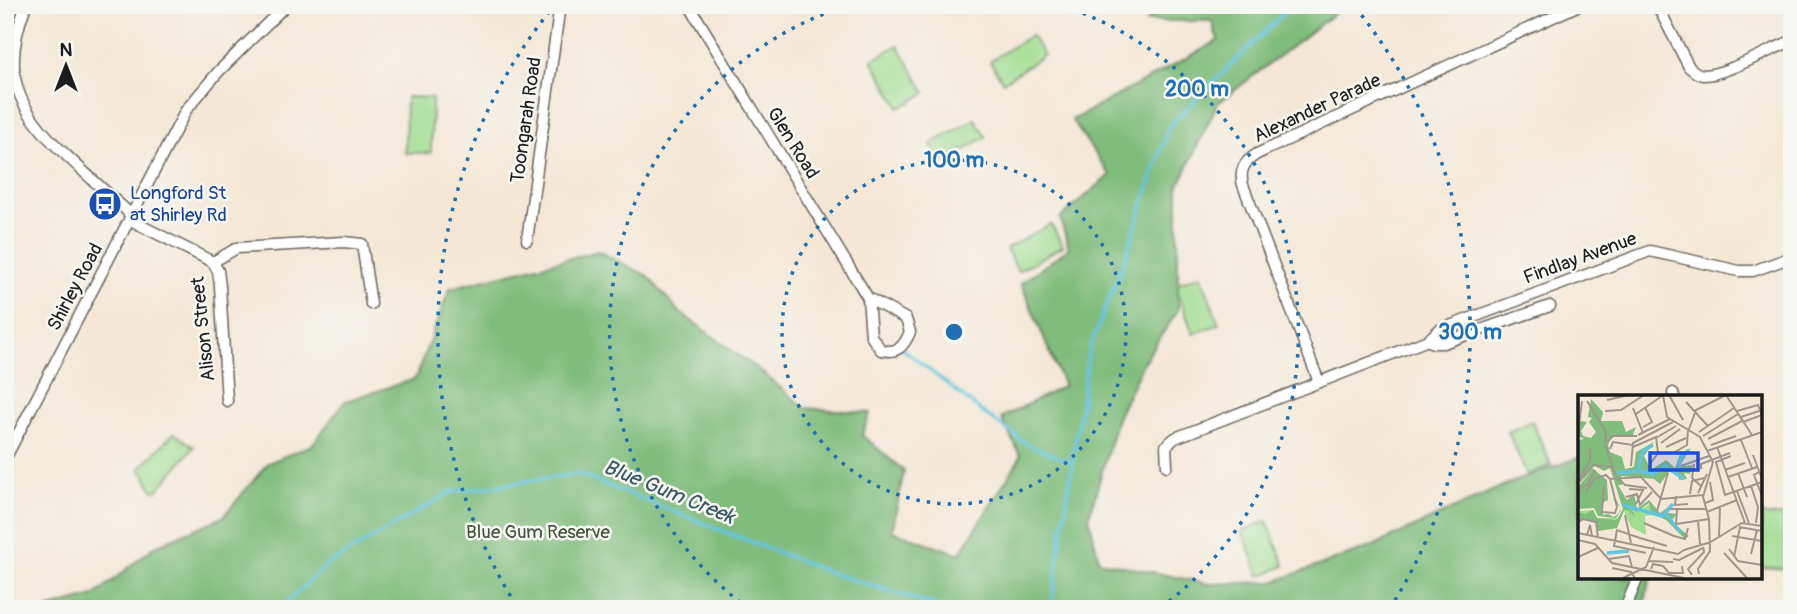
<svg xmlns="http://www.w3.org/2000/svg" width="1797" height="614" font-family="Pangolin,sans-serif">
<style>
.green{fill:#a1dd91;stroke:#5e7c56;stroke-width:2}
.forest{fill:#80bc7b;stroke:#4e6c4c;stroke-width:2}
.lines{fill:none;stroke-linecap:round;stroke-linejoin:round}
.stream{stroke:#62c4e0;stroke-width:3.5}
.minor-casing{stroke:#68635d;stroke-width:13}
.minor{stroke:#fff;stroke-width:10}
.ring{fill:none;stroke:#1f6fb2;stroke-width:3.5;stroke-dasharray:3.5 7}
.labels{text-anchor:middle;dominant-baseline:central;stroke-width:5;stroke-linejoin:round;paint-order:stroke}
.street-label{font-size:19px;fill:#1c1c1c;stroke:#f6f6f2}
.transit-label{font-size:19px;fill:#164399;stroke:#f6f6f2;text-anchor:start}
.park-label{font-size:19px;fill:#44563f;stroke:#f6f6f2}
.water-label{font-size:21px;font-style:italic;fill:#345761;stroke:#f6f6f2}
.inset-river{fill:none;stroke:#62c4e0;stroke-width:3.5}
.inset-road{fill:none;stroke:#9e968c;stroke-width:2}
.view{fill:#1d4ed8;fill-opacity:0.15;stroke:#1d4ed8;stroke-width:3.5}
.inset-edge{fill:none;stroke:#1c1c1c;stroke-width:3.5}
.centre{fill:#1f6fb2;stroke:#f6f6f2;stroke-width:3.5}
.ring-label{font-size:21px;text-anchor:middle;font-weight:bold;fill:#1f6fb2;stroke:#f6f6f2;stroke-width:5;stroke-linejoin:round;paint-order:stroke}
</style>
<rect width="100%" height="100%" fill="#f6f6f2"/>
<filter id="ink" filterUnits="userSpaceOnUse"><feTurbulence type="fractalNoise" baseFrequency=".0143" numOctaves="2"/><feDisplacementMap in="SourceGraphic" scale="14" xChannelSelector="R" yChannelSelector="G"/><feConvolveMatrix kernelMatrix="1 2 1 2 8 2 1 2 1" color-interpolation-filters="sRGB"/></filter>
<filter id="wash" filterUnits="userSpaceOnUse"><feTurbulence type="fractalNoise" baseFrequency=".00686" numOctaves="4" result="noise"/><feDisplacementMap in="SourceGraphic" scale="28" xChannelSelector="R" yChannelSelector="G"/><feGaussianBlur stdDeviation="1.57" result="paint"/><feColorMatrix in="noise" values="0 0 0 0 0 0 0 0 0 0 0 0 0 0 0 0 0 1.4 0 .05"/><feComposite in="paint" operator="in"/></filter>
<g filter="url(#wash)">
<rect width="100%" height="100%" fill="#f4e7d6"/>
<g class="green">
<polygon points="1031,35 1044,55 1003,82 990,61"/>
<polygon points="898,45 926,93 900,108 872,60"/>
<polygon points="406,97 432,98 431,153 405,153"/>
<polygon points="975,119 986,137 942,163 931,144"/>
<polygon points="1051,224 1063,246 1018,271 1006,249"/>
<polygon points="1201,275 1219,324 1193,334 1175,284"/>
<polygon points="1532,421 1551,465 1527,475 1508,432"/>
<polygon points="174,433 194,447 157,491 153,490 140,468"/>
<polygon points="1762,515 1790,517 1786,569 1760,567"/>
<polygon points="1267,521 1285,566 1260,576 1242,531"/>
</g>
<polygon class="forest" points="1161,5 1345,5 1217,104 1178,187 1178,310 1143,363 1117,418 1089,517 1099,561 1209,584 1273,582 1371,547 1505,485 1580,457 1580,577 1651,577 1643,609 46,609 94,596 155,546 223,517 268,463 312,445 345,401 415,379 450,288 598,251 648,276 678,311 759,370 805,408 870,413 862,435 904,471 892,531 960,554 1021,456 1001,418 1064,386 1021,283 1069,248 1060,218 1110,175 1072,120 1218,41 1212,21 1147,21"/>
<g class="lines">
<g class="stream">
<polyline points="903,349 981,411 1027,444 1073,463"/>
<polyline points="280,609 324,567 451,492 578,474 828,572 947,609"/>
<polyline points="1051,609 1089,350 1129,247 1169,126 1292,5"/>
</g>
</g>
</g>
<g filter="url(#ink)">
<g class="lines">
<defs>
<g id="minor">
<path d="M 26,5 C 0,72 16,110 66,155 C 86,174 106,192 126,210 L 136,223 L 213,262 L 218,271 L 220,286 L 227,401"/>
<path d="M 689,5 L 868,298 L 871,336 L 881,350 C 898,354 904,346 910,332 L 906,319 L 868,298"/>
<path d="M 1657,5 L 1689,67 C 1693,71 1697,74 1703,75 C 1724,76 1770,49 1792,41"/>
<polyline points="527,240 560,5"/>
<polyline points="213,262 237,248 344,242 362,244 371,304"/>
<polyline points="1428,340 1433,343 1443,343 1550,306"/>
<path d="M 1319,382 L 1243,185 C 1239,170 1244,162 1257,154 L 1579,5"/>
<polyline points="1673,393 1674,397"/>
<polyline points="5,459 186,110 219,71 286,5"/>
<polyline points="1167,466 1166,446 1175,438 1428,340 1439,330 1650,251 1739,271 1753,271 1792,257"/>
<polyline points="1625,609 1638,577"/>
</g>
</defs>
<use href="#minor" class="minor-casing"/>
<use href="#minor" class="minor"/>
</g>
</g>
<g class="ring">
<circle cx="954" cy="332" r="172"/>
<path d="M749 609A344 344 0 0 1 845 6M1063 6A344 344 0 0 1 1159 609"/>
<path d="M516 605A516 516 0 0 1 553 7M1355 7A516 516 0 0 1 1392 605"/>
</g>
<defs>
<symbol id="bus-disc" viewBox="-11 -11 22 22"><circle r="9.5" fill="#1a4fb4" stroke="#f6f6f2"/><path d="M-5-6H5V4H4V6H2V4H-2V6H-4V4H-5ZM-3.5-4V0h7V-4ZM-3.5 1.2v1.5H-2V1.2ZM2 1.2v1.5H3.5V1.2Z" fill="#fff"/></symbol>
</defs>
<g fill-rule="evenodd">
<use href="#bus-disc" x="86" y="185" width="38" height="38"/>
</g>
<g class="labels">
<g class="street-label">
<text transform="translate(1317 108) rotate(-25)">Alexander Parade</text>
<text transform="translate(526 120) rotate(-82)">Toongarah Road</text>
<text transform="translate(793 143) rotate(58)">Glen Road</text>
<text transform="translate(1580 258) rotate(-20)">Findlay Avenue</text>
<text transform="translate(75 287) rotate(-62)">Shirley Road</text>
<text transform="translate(203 329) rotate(-96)">Alison Street</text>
</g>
<g class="transit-label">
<text x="130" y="193">Longford St<tspan x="130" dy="22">at Shirley Rd</tspan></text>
</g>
<g class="park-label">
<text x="538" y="532">Blue Gum Reserve</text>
</g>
<g class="water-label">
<text transform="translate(669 492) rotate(22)">Blue Gum Creek</text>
</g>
</g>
<g transform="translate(1578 395)">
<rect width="184" height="184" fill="#f4e7d6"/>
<path d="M 38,91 L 47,110 L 59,117 L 72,109 L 77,120 L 67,121 L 68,140 L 53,132 L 46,116 L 39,133 L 20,136 L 18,128 L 4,124 L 0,128 L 1,116 L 15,115 L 19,123 L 40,123 L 45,114 Z" fill="#a1dd91"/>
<path d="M 13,4 L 25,17 L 23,26 L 44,26 L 48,37 L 58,32 L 54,42 L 34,41 L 30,50 L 32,57 L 44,62 L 47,74 L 56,72 L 58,57 L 76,47 L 66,61 L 73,75 L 88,65 L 97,73 L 102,59 L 113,53 L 101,72 L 115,70 L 112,79 L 106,78 L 109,84 L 101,85 L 100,78 L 91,77 L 82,89 L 76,84 L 43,81 L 44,90 L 40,90 L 49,105 L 56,99 L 59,114 L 71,105 L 82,118 L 96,108 L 90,118 L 99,119 L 93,126 L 111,141 L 107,144 L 88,125 L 73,118 L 71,108 L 59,117 L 45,110 L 53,115 L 55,117 L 57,123 L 52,116 L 53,126 L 51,115 L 46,115 L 39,133 L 20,136 L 18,128 L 4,124 L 0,128 L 0,117 L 7,119 L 15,115 L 19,123 L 37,125 L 40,123 L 45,114 L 32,73 L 26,76 L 17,71 L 14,73 L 29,85 L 30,105 L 24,108 L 25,120 L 30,119 L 36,122 L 40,119 L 43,114 L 35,104 L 38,104 L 43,115 L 39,122 L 37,123 L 20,121 L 16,113 L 0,114 L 0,92 L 14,75 L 0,90 L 0,45 L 6,44 L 0,41 L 2,26 L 9,27 L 3,36 L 5,41 L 13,43 L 18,37 L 11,27 L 14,23 L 10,22 Z" fill="#80bc7b"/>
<path class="inset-river" d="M 60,76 L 65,56 L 75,50M 62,76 L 75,79 L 87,71 L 106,84M 100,76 L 103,62 L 111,55M 39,78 L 61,76M 45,110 L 84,121 L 95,109M 88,119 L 103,138M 29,158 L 51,156"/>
<path class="inset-road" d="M 85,0 L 89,22 L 122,42 L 135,67 L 125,102 L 131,124 L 132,156 L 120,174 L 121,179M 91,0 L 105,25M 148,0 L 174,40M 29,5 L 51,0M 9,6 L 28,37 L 27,48M 108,7 L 130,31M 55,13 L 65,38M 27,16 L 43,15 L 66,0M 159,16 L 180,10 L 184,20 L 165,27M 58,19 L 84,1M 163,22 L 184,15M 65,32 L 74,27 L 67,12M 111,34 L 118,15 L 148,0M 121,37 L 156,13M 0,38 L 4,6M 60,40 L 92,24M 125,41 L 160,19M 78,43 L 98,31M 130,44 L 164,26M 163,45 L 174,73M 29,47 L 35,41 L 59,41M 83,48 L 102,34M 27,49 L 38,82M 133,50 L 158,41M 55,52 L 78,42 L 80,58M 88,52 L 108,43M 139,52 L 167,128M 32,54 L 35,47 L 55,50M 129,56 L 184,37M 175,60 L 184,84M 153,61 L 138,67 L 147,100 L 184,87M 116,69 L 114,83 L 123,91M 53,71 L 55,48 L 95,27M 103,71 L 131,61M 70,72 L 80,58 L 95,58 L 109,50 L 110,34M 123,74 L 123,69 L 152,58M 147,75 L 167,68M 181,77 L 176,80 L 184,101M 160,78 L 169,102M 150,82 L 179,72M 32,84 L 39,112M 41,84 L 47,90 L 69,93M 1,85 L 12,65 L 12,52M 0,87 L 15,70 L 34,72M 26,91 L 24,117 L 37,118 L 39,112M 173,91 L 180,112 L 178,128M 51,94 L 65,95 L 58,109M 0,95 L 10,89 L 17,75M 159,96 L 171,128M 8,97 L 16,84 L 28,80 L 32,84 L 63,82 L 83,104 L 125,100M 120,98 L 129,79M 112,99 L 114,86 L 126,83M 98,101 L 97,110 L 110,109M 48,102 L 59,99 L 62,110 L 74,97M 127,108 L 135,105 L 132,87M 92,114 L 128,114M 99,114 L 98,129 L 131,124M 79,116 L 90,78M 129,117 L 159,105M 47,120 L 53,148M 120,125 L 122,149M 0,128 L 5,124 L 18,127 L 20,142M 66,128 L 96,141M 161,132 L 184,136M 0,138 L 100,159 L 106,155M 9,140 L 12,130 L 14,141M 96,141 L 107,144 L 110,133M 141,141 L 142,112M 154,141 L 184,146M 62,143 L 39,135 L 36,151 L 68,158M 62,143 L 89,151M 0,145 L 17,149 L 34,168 L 106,183M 131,148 L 164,128 L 184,131M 151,154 L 160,166 L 184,170M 106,155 L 133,147M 146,158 L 169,183M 173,159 L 179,135M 0,162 L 20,153M 156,162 L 162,132M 31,164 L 51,161 L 54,172M 95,164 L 101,165 L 125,153M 70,166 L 95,167M 34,173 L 53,177 L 57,183M 73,174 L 75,169 L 85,171 L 93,180M 91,178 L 105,178 L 104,171M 114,180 L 110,174 L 126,157 L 125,152M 45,183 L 68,172 L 76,152"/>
<path class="view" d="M 72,58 L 120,58 L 120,75 L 72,75 Z"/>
<rect width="184" height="184" class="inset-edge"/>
</g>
<circle cx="954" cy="332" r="10" class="centre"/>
<g class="ring-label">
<text x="1197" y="96">200 m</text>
<text x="954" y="167">100 m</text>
<text x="1470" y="339">300 m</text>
</g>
<rect width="1797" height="614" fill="none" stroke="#f6f6f2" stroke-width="28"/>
<g transform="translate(66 66)" stroke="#f6f6f2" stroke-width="5" paint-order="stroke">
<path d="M0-5L12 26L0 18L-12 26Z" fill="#1c1c1c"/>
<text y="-10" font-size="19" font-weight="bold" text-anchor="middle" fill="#1c1c1c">N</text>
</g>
</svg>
